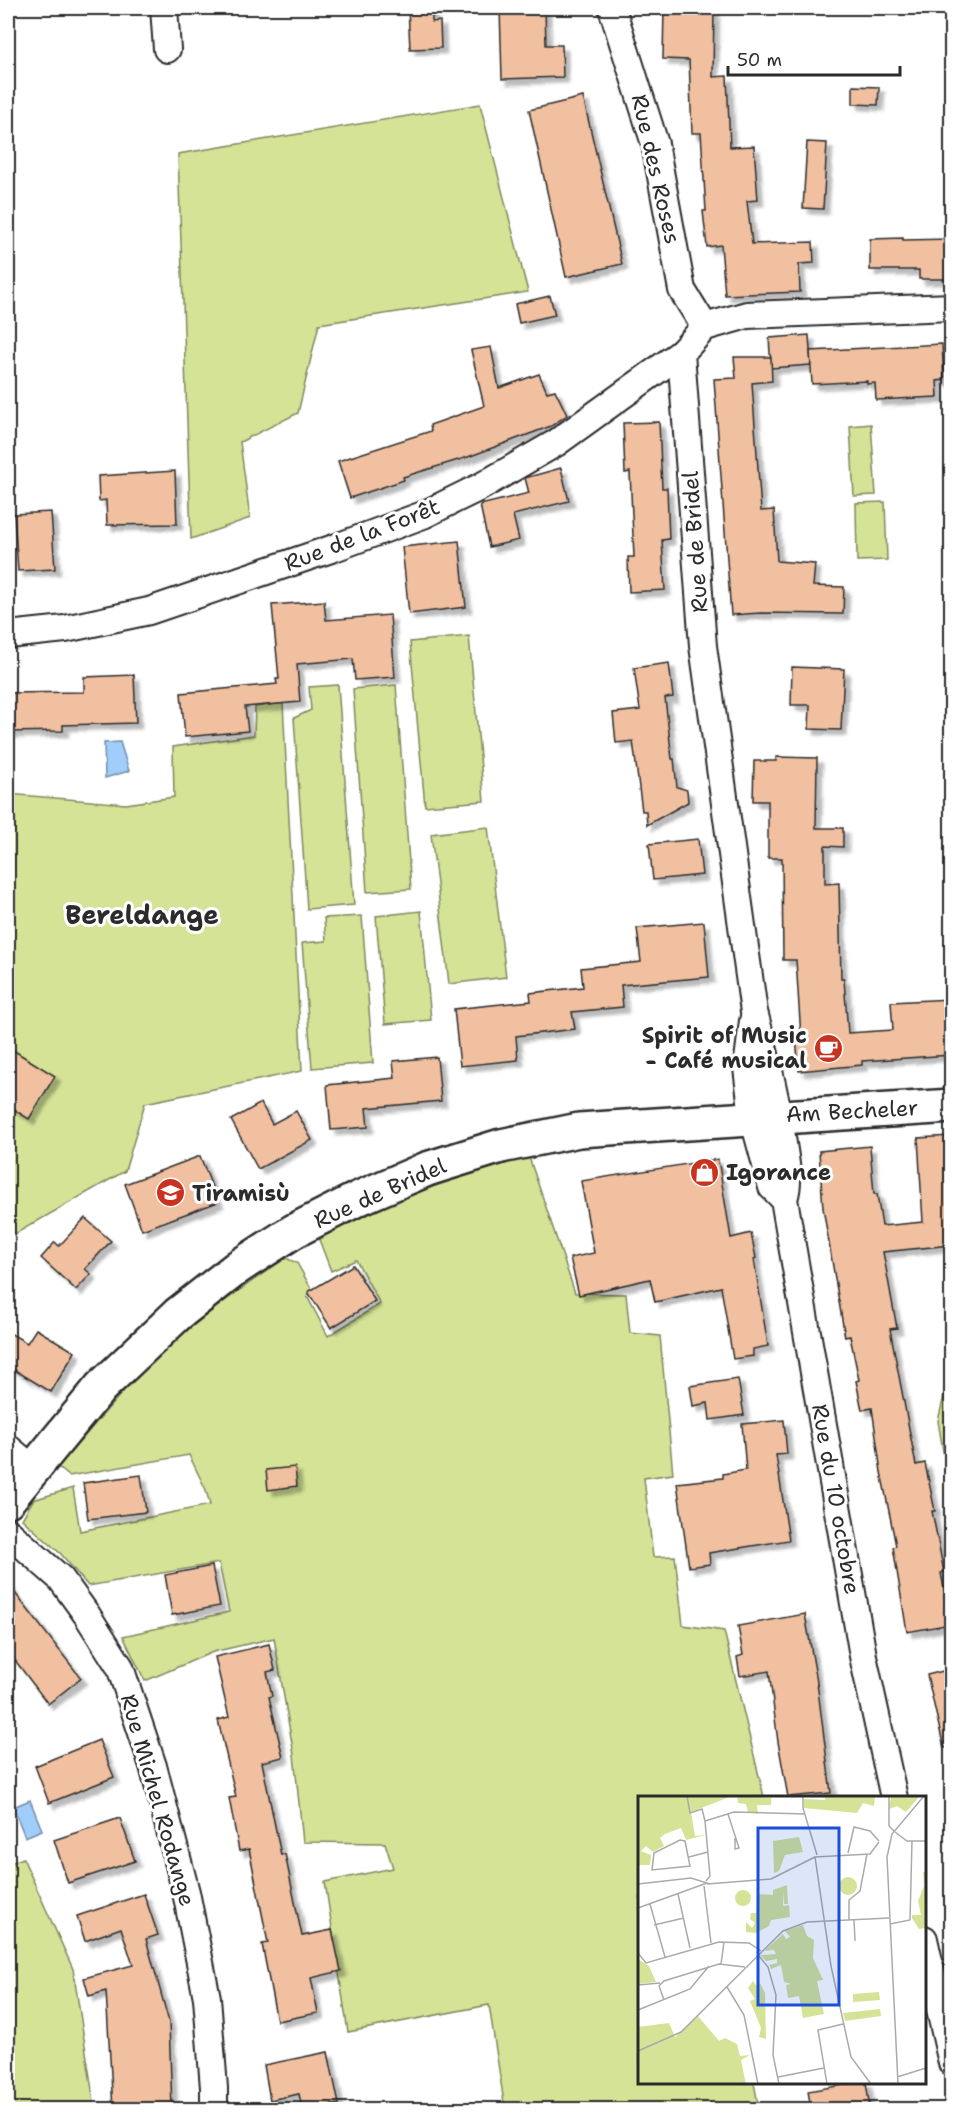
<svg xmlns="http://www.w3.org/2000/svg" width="959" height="2117" font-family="'Shantell Sans',sans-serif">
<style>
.green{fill:#d4e396;stroke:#808760;stroke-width:1.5}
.water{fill:#a1cdfb;stroke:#728ca8;stroke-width:1.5}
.building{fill:#f0c0a0;stroke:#2b2b2b;stroke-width:1.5;filter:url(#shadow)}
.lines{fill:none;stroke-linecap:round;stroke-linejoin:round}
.minor-casing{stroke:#2b2b2b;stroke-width:30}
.major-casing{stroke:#2b2b2b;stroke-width:38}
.minor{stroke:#fff;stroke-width:26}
.major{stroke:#fff;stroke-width:33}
.labels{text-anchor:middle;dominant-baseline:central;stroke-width:6;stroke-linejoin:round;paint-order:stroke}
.street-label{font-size:22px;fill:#2b2b2b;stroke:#fff}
.poi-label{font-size:22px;font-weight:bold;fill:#2b2b2b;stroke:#fff;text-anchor:start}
.quarter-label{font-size:26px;font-weight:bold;fill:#2b2b2b;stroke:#fff}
.inset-road{fill:none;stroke:#aaa;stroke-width:1.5}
.view{fill:#1d4ed8;fill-opacity:0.15;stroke:#1d4ed8;stroke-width:3}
.inset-edge{fill:none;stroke:#2b2b2b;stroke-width:3}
</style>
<defs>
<filter id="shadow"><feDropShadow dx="5.5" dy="5.5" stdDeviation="1.5" flood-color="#0004"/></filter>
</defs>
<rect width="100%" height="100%" fill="#fff"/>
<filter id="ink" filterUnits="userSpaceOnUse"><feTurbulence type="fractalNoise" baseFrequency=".0167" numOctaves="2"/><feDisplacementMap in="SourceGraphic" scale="12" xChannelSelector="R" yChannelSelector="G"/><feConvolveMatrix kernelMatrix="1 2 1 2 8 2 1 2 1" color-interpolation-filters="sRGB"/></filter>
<g filter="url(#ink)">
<g class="green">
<polygon points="480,104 528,292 319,324 298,413 240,442 250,518 191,539 178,154"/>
<polygon points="871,424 876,495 854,496 850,426"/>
<polygon points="885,502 887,560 857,561 856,503"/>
<polygon points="469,636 484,801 425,806 410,642"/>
<polygon points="338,685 354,905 307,909 294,718 311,710 309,687"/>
<polygon points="396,685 411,889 367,892 353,689"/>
<polygon points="283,703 302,1071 145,1103 125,1171 8,1238 8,794 126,804 174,797 173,747 254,735 255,707"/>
<polygon points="488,827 506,977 449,984 431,834"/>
<polygon points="421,911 431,1020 385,1024 376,916"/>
<polygon points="362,916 373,1063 312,1068 302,943 326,941 324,918"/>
<path d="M 529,1157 L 575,1293 L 626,1294 L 630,1333 L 660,1336 L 673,1474 L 644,1478 L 653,1557 L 675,1556 L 683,1625 L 724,1631 L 764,1797 L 640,1798 L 640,2082 L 754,2083 L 759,2109 L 505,2109 L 489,2005 L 348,2032 L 325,1882 L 393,1868 L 385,1843 L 303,1842 L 294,1755 L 274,1638 L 213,1652 L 145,1681 L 123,1636 L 229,1612 L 219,1563 L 88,1586 L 61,1554 L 22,1519 L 33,1500 L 73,1488 L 80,1531 L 210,1505 L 206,1490 L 189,1455 L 69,1476 L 58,1467 C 88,1433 117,1396 149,1364 C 191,1324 238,1290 286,1258 L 297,1263 L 312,1290 L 307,1296 L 328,1336 L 380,1304 L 356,1260 L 331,1271 L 318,1237 L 399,1200 L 456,1178 Z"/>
<polygon points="951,1366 952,1366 951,1498 938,1421"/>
<polygon points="23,1858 73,1969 95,2109 8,2109 8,1864"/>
</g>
<g class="water">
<polygon points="120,742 129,771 105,778 104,743"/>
<polygon points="30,1800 42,1830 25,1837 13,1807"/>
</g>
<g class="building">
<polygon points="408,8 432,8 432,22 440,21 441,48 410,49"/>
<polygon points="500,8 545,8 546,45 562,45 563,77 502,79"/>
<polygon points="664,8 714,8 713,77 727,76 730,147 754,146 758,200 747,201 752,244 813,242 814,263 799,264 800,292 725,295 721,245 707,247 703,211 706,211 701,133 692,133 689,60 663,59"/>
<polygon points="853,86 879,87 878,105 853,104"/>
<polygon points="583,97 622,264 566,277 529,110"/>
<polygon points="807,142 827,143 823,209 803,208"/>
<polygon points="903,238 903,240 951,239 951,279 919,279 919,270 870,270 870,239"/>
<polygon points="550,296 555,315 519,323 515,304"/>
<polygon points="809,335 811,365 771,368 769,338"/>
<polygon points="942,344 944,380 937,381 938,397 876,400 875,383 867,384 867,381 812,384 810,351"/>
<polygon points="491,347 499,388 539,374 547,392 555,390 567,415 551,426 468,457 403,477 404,480 350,498 338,461 431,431 430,425 484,406 471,350"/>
<polygon points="734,357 771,357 772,381 752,383 761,511 774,510 777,561 815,564 813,586 844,587 843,614 761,613 731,615 714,379 736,378"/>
<polygon points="659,422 662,488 667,488 669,539 662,540 665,590 629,592 628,557 634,557 630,472 625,473 623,423"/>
<polygon points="561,468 569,501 513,515 519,540 489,547 480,505 529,493 525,478"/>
<polygon points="175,471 177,524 107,525 106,500 99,501 98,476"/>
<polygon points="51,512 55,569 18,571 14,514"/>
<polygon points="459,541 466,607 409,614 402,547"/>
<polygon points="324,601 326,620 390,615 395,677 355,680 353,659 297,664 300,702 245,707 248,731 185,737 181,693 277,684 276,679 279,679 272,605"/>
<polygon points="669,663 673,697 665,698 672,759 674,759 677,787 687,790 688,802 647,825 646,811 642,811 633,741 616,743 613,713 640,710 634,668"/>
<polygon points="792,667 844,669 841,730 809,729 810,705 791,705"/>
<polygon points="134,675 136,723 63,725 63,731 8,732 8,693 84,692 84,677"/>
<polygon points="776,757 817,758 816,828 843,828 843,847 825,846 825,884 839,883 841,979 844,979 848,1033 893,1030 891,1002 951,999 951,1055 862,1061 862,1065 799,1071 796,1038 801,1037 796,960 783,960 782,858 768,858 768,801 753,801 754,761 776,761"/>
<polygon points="698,839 702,875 653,880 649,844"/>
<polygon points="704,922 709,977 621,985 623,1007 572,1012 575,1029 516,1036 518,1060 460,1066 454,1009 531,1001 530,993 583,987 581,968 641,962 637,928"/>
<polygon points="8,1047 55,1076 29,1119 8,1106"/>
<polygon points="437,1057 441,1101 366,1108 368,1127 331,1130 327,1085 395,1078 393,1061"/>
<polygon points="261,1103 272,1124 296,1111 312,1140 258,1169 231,1120"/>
<polygon points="951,1136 951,1245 883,1252 897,1328 890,1329 916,1465 925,1463 935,1511 932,1511 944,1572 941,1573 951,1624 907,1632 893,1547 896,1546 881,1472 872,1408 862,1410 856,1381 859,1380 850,1336 845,1337 823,1208 819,1151 870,1146 874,1194 877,1194 882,1226 923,1222 918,1138"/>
<polygon points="200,1156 218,1202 142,1230 125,1184"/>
<polygon points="718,1159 731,1238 751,1233 756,1258 754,1259 768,1346 753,1349 753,1356 733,1359 721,1287 655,1302 650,1279 579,1295 570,1258 594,1253 581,1181"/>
<polygon points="85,1218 111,1241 85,1269 91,1274 76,1290 41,1258 55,1242 59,1246"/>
<polygon points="353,1265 375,1301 331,1328 308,1292"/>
<polygon points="36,1329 75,1352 51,1392 8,1366 8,1332 27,1343"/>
<polygon points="738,1379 744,1415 710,1420 708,1403 693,1406 690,1386"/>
<polygon points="784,1420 787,1454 776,1455 789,1540 709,1553 710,1564 689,1567 677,1483 723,1478 723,1474 746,1470 742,1424"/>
<polygon points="295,1467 297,1486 268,1490 266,1470"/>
<polygon points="141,1475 146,1512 88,1519 83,1483"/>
<polygon points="212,1566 220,1606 172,1615 165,1575"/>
<polygon points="8,1584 81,1678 48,1704 8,1651"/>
<polygon points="805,1614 817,1682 831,1793 788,1797 778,1742 769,1671 740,1676 737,1657 743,1655 738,1626"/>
<polygon points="269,1644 275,1670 267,1672 272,1696 269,1697 283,1757 262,1762 281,1855 285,1854 302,1936 332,1930 341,1971 311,1978 318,2013 277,2021 262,1944 268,1943 249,1849 239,1851 229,1798 236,1797 218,1720 229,1717 215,1657"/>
<polygon points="951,1669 951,1747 944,1748 927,1675"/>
<polygon points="99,1740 114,1777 49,1803 35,1766"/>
<polygon points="120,1818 135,1861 68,1883 54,1840"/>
<polygon points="144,1894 158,1935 146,1939 169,2022 172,2109 113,2109 106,1991 89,1996 84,1978 133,1965 121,1928 85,1941 77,1916"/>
<polygon points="328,2052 339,2104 302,2109 299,2094 270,2100 264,2065"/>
<polygon points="860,2082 866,2082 870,2109 811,2109 808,2091"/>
</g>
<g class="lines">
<defs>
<g id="minor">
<polyline points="164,8 167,49"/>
<polyline points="612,8 655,144 682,290 705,327"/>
<polyline points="8,635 65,629 149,611 334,548 423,515 480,487 556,443 681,353"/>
<polyline points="753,1021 747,1068 753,1117 772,1187 784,1199"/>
<polyline points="8,1448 33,1469"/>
<polyline points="8,1532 61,1579 87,1615 120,1667 153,1766 186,1892 207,1998 214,2088 214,2110"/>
<path d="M 894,1798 L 863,1656 L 784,1199 C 790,1181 786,1164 783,1144 C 777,1099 766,1056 754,1012 L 703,646 L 681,353 L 705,327 L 747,315 L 952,307"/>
<polyline points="924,1939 952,2063"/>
</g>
<polyline id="major" points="8,1500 101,1387 178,1314 238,1267 294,1231 357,1199 427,1169 501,1146 579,1130 952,1106"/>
</defs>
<use href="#minor" class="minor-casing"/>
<use href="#major" class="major-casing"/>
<use href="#minor" class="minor"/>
<use href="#major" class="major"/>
</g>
</g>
<defs>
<symbol id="cafe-disc" viewBox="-11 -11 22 22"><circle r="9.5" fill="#c8321e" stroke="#fff"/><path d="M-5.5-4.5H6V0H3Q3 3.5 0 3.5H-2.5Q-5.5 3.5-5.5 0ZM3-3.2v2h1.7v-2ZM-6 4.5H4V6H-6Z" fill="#fff"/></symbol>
<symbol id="shop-disc" viewBox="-11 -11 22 22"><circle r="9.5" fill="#c8321e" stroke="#fff"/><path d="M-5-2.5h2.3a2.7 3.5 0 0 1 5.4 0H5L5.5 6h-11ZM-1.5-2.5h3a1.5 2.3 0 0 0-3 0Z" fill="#fff"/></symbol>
<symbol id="school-disc" viewBox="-11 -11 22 22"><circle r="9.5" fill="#c8321e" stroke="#fff"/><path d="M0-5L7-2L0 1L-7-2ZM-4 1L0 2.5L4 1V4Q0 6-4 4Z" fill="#fff"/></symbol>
</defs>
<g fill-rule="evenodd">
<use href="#cafe-disc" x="812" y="1032" width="33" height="33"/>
<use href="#shop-disc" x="688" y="1156" width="33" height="33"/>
<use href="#school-disc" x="154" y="1176" width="33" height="33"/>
</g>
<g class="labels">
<g class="street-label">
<text transform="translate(656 169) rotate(77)">Rue des Roses</text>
<text transform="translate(362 535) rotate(-21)">Rue de la Forêt</text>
<text transform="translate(695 542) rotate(-94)">Rue de Bridel</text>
<text transform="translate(852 1111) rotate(-3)">Am Becheler</text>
<text transform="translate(380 1193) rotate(-24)">Rue de Bridel</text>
<text transform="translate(836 1499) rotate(80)">Rue du 10 octobre</text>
<text transform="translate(158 1800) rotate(74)">Rue Michel Rodange</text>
</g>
<g class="poi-label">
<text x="807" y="1035" text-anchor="end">Spirit of Music<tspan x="807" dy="25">- Café musical</tspan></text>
<text x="726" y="1172">Igorance</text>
<text x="192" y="1193">Tiramisù</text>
</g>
<g class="quarter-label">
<text x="142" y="914">Bereldange</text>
</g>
</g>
<g transform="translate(638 1796)">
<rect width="288" height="288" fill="#fff"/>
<path d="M 94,0 L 53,16 L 57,40 L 67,39 L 48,44 L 43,32 L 27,38 L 22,42 L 26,50 L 15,56 L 8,50 L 3,55 L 13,59 L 12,69 L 0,69 L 0,1 ZM 99,0 L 133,2 L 133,9 L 119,9 L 120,18 L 110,16 L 108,8 L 100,7 ZM 187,0 L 237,0 L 236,10 L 225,7 L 219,17 L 166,12 L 166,3 L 187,4 ZM 253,0 L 279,0 L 280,2 L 268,16 L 259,10 L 251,13 ZM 161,41 L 165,56 L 147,59 L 141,75 L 136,77 L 135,45 ZM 285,76 L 288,76 L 288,132 L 281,133 L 274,122 L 274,119 L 283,119 L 280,105 L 286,90 ZM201 90a9 9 0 1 1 18 0a9 9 0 1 1-18 0ZM 149,89 L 150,108 L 146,108 L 145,95 L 145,110 L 151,109 L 152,121 L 133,124 L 131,130 L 118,137 L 108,136 L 108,126 L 114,132 L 117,127 L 112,123 L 113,117 L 118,117 L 119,98 L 135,99 L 135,94 ZM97 102a8 8 0 1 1 16 0a8 8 0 1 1-16 0ZM 165,129 L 169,140 L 176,144 L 175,162 L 185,184 L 179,185 L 186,218 L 165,222 L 161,200 L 150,202 L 148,189 L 153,188 L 146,186 L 143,169 L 133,173 L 131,169 L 139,167 L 139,163 L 128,165 L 122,159 L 138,158 L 136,154 L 126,155 L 145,138 L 148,143 L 152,141 L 147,135 ZM 0,163 L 11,170 L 18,186 L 0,188 ZM 115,185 L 118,189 L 122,187 L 127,197 L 128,243 L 121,241 L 123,232 L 112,205 L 117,203 L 110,192 ZM 241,196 L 242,204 L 215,206 L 215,198 ZM 242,213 L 243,220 L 207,225 L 205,217 ZM 60,220 L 81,245 L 87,242 L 99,248 L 102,260 L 112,259 L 103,264 L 108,288 L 0,288 L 0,231 L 31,227 L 37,241 Z" fill="#d4e396"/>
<path class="inset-road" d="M 49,0 L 52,17 L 64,13 L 67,25 L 72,80 L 68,85M 165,0 L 165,12 L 179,59M 251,0 L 251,30 L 256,35M 90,18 L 101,52 L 97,53 L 97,42M 67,25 L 96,16 L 167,18M 257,36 L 269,45 L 288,45M 42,44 L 47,45 L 52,70 L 14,74 L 16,57 ZM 210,57 L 216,31 L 232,35 L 241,45M 51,61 L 70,56M 0,88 L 53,82 L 69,87 L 0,112M 69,88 L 133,83 L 177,61M 66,90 L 73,147M 40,98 L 52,152M 12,108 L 27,161M 211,124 L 211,104 L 222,95 L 229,58M 216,124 L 217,145M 252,128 L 272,124 L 274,45M 16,129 L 46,122M 0,157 L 8,167 L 81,146 L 111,147 L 123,155M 121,160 L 130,171 L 138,199 L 135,259 L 141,288M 83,168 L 86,146M 0,189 L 22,187M 89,191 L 106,219 L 120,288M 26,204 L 21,190 L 26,185 L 81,168 L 107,171M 0,214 L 52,193 L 71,170M 0,255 L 43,236 L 145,135 L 169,126 L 251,122M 140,281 L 186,272M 259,281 L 288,272M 189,288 L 180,234 L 205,228M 233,288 L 213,261 L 193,170 L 177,61 L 232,58 L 241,46M 260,288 L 249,61 L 254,38 L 286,0"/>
<path class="view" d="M 120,32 L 201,32 L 201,209 L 120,209 Z"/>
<rect width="288" height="288" class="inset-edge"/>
</g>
<rect width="959" height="2117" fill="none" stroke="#fff" stroke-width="30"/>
<rect x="15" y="15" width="929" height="2087" fill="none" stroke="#2b2b2b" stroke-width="2" filter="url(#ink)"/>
<path d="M728 66v9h172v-9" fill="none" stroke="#2b2b2b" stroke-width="3"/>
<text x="737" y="66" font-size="18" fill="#2b2b2b" stroke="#ffffff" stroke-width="4.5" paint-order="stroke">50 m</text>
</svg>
